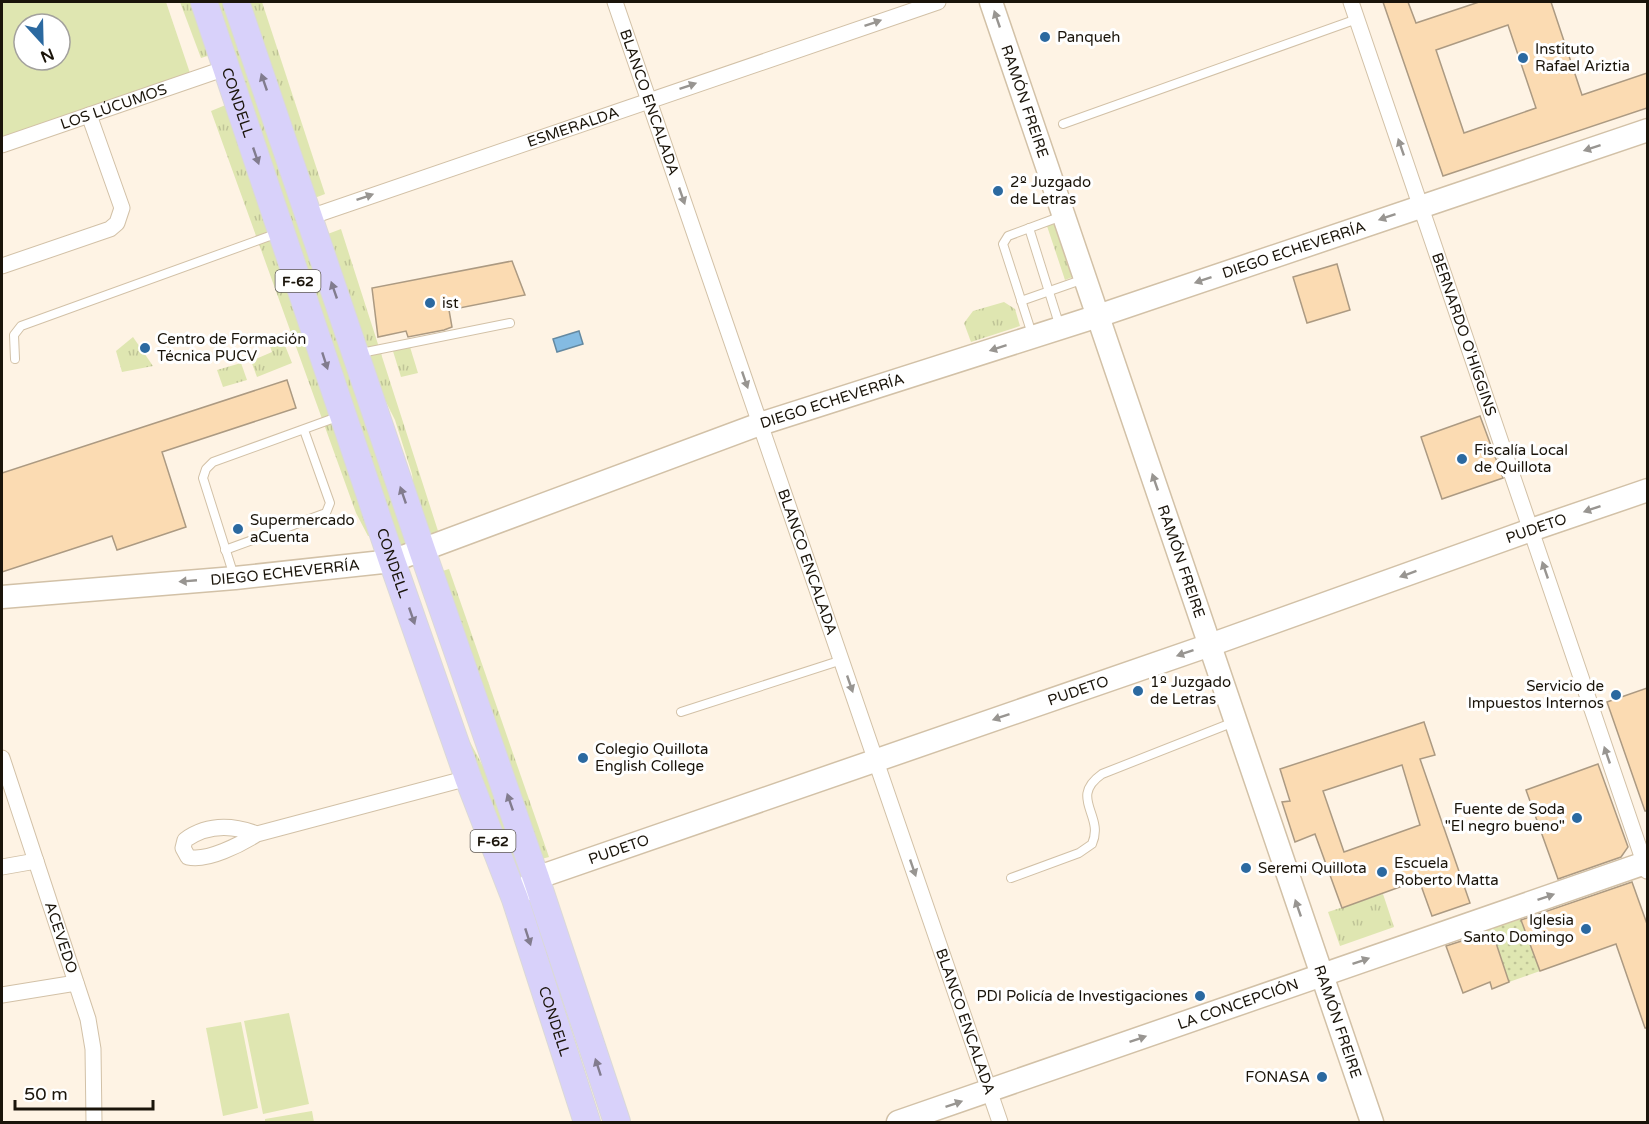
<svg xmlns="http://www.w3.org/2000/svg" width="1649" height="1124" font-family="'Varela Round',sans-serif">
<style>
.grass{fill:url(#grass-tufts)}
.garden{fill:url(#garden-dots)}
.pitch{fill:#dfe6b1;fill-rule:evenodd}
.water{fill:#84bbe2;stroke:#6489a1;stroke-width:1.5}
.building{fill:#fbdbb2;stroke:#ac9a82;stroke-width:1.5;fill-rule:evenodd}
.lines{fill:none;stroke-linecap:round;stroke-linejoin:round}
.lane-casing{stroke:#d2c1a7;stroke-width:10}
.street-casing{stroke:#d2c1a7;stroke-width:17}
.secondary-casing{stroke:#d2c1a7;stroke-width:25}
.primary-casing{stroke:#dad9d8;stroke-width:28}
.lane{stroke:#fff;stroke-width:8}
.street{stroke:#fff;stroke-width:15}
.secondary{stroke:#fff;stroke-width:22}
.primary{stroke:#d8d1fa;stroke-width:26}
.oneway{fill:#989591}
.oneway2{fill:#827c8e}
.poi-dot{fill:#2b69a0;stroke:#fff;stroke-width:2}
.labels{text-anchor:middle;dominant-baseline:central;stroke-width:6;stroke-linejoin:round;paint-order:stroke}
.shield{fill:#fff;stroke:#5f5a54;stroke-width:1.5}
.shield-label{font-size:14px;font-weight:bold;fill:#1a140a}
.poi-label{font-size:15px;fill:#1a140a;stroke:#fff;text-anchor:start}
.street-label{font-size:15px;fill:#1a140a;stroke:#fff}
</style>
<defs>
<pattern id="grass-tufts" width="24" height="20" patternUnits="userSpaceOnUse" patternTransform="scale(1.5)"><rect width="24" height="20" fill="#dfe6b1"/><path d="M3 7l-1-3M5 7V3M7 7l1-3M15 17l-1-3M17 17v-4M19 17l1-3" fill="none" stroke="#bfc497"/></pattern>
<pattern id="garden-dots" width="8" height="8" patternUnits="userSpaceOnUse" patternTransform="scale(1.5)"><rect width="8" height="8" fill="#dfe6b1"/><path d="M2 2h.1M6 6h.1" fill="none" stroke="#bfc497" stroke-width="1.8" stroke-linecap="round"/></pattern>
</defs>
<rect width="100%" height="100%" fill="#fef3e4"/>
<g class="grass">
<polygon points="180,2 200,2 217,53 201,58"/>
<polygon points="213,2 227,2 411,541 406,551 396,547"/>
<polygon points="245,2 262,2 325,194 312,199"/>
<polygon points="228,104 294,309 376,536 368,536 356,513 211,111"/>
<polygon points="1061,222 1078,275 1065,280 1047,226"/>
<polygon points="341,229 438,531 432,534 424,532 416,506 412,474 395,420 379,388 325,235"/>
<polygon points="1004,302 1015,309 1020,326 971,342 964,323 973,311"/>
<polygon points="280,333 292,363 257,377 251,361 272,352 267,338"/>
<polygon points="133,337 153,366 122,372 116,351"/>
<polygon points="410,347 418,373 401,377 392,348"/>
<polygon points="241,363 247,380 223,387 217,370"/>
<polygon points="449,569 549,857 538,860 439,572"/>
<polygon points="462,727 493,785 526,876 520,883"/>
<polygon points="1383,894 1394,927 1340,946 1328,912"/>
</g>
<polygon class="garden" points="1521,919 1540,971 1509,982 1494,937 1476,943 1473,934"/>
<g class="pitch">
<path d="M 2,2 L 166,2 L 191,76 L 2,138 ZM 24,24 L 60,24 L 60,60 L 24,60 Z"/>
<polygon points="289,1013 309,1104 263,1114 244,1021"/>
<polygon points="241,1022 258,1108 223,1116 206,1028"/>
<polygon points="312,1111 314,1122 265,1122 265,1119"/>
</g>
<polygon class="water" points="579,331 583,344 557,352 553,339"/>
<g class="building">
<path d="M 1383,2 L 1408,2 L 1416,23 L 1479,2 L 1551,2 L 1582,95 L 1647,73 L 1647,108 L 1443,176 ZM 1508,25 L 1536,108 L 1464,133 L 1436,50 Z"/>
<polygon points="512,261 525,295 449,310 452,327 444,330 408,337 406,331 378,337 372,288"/>
<polygon points="1337,264 1350,310 1307,323 1293,277"/>
<polygon points="287,380 296,408 162,452 186,527 117,550 112,536 2,572 2,473"/>
<polygon points="1480,416 1503,478 1442,499 1421,437"/>
<polygon points="1647,688 1647,811 1645,811 1607,702"/>
<path d="M 1424,722 L 1435,755 L 1420,759 L 1470,903 L 1432,916 L 1419,880 L 1342,908 L 1315,834 L 1295,842 L 1282,802 L 1290,801 L 1280,769 ZM 1402,765 L 1420,825 L 1344,852 L 1323,791 Z"/>
<polygon points="1598,764 1628,847 1621,857 1558,879 1526,790"/>
<polygon points="1632,882 1647,924 1647,1028 1645,1028 1616,944 1540,971 1521,920"/>
<polygon points="1474,937 1476,943 1494,937 1509,982 1492,989 1490,982 1463,993 1446,946"/>
</g>
<g class="lines">
<defs>
<g id="lane">
<polyline points="1063,124 1357,19"/>
<polyline points="1029,228 1060,327"/>
<polyline points="1021,301 1084,279"/>
<polyline points="1032,334 1003,244 1008,236 1062,216"/>
<polyline points="361,353 510,323"/>
<polyline points="15,359 14,335 21,326 278,233"/>
<polyline points="225,550 326,513 330,503 304,430"/>
<polyline points="234,576 203,478 206,469 213,462 340,416"/>
<polyline points="681,712 842,660"/>
<path d="M 1011,878 L 1079,853 L 1092,844 C 1105,815 1068,798 1102,774 L 1234,722"/>
</g>
<g id="street">
<path id="s1" d="M 615,2 L 1000,1122"/>
<path id="s2" d="M 1351,2 L 1647,871"/>
<path id="s3" d="M 2,145 L 226,68"/>
<path id="s4" d="M 310,217 L 938,2"/>
<polyline points="2,266 110,229 117,223 122,208 89,115"/>
<path id="s5" d="M 2,758 L 88,1019 L 93,1049 L 94,1122"/>
<path d="M 257,834 C 241,844 207,862 188,857 L 183,848 L 185,840 C 207,824 233,825 257,834 L 468,778"/>
<polyline points="2,867 36,861"/>
<polyline points="2,995 76,983"/>
</g>
<g id="secondary">
<path id="s6" d="M 991,2 L 1372,1122"/>
<path id="s7" d="M 2,597 L 235,578 L 392,561 L 760,424 L 1098,316 L 1648,130"/>
<path id="s8" d="M 523,891 L 536,878 L 1210,645 L 1531,530 L 1648,490"/>
<path id="s9" d="M 898,1122 L 1648,862"/>
</g>
<g id="primary">
<path id="s10" d="M 204,2 L 392,561 L 468,778 L 515,899 L 587,1122"/>
<polyline points="236,2 422,550 536,878 617,1122"/>
</g>
</defs>
<use href="#lane" class="lane-casing"/>
<use href="#street" class="street-casing"/>
<use href="#secondary" class="secondary-casing"/>
<use href="#primary" class="primary-casing"/>
<use href="#lane" class="lane"/>
<use href="#street" class="street"/>
<use href="#secondary" class="secondary"/>
<use href="#primary" class="primary"/>
</g>
<defs><path id="oneway-solid" d="M-6-.8H1V-3.2L6.5 0L1 3.2V.8H-6Z" transform="scale(1.5)"/></defs>
<g class="oneway">
<use href="#oneway-solid" transform="translate(997 19) rotate(-109)"/>
<use href="#oneway-solid" transform="translate(873 23) rotate(-19)"/>
<use href="#oneway-solid" transform="translate(688 86) rotate(-19)"/>
<use href="#oneway-solid" transform="translate(1401 147) rotate(-109)"/>
<use href="#oneway-solid" transform="translate(1592 148) rotate(162)"/>
<use href="#oneway-solid" transform="translate(682 196) rotate(71)"/>
<use href="#oneway-solid" transform="translate(365 197) rotate(-19)"/>
<use href="#oneway-solid" transform="translate(1387 217) rotate(161)"/>
<use href="#oneway-solid" transform="translate(1203 280) rotate(161)"/>
<use href="#oneway-solid" transform="translate(998 348) rotate(162)"/>
<use href="#oneway-solid" transform="translate(745 380) rotate(71)"/>
<use href="#oneway-solid" transform="translate(1155 482) rotate(-109)"/>
<use href="#oneway-solid" transform="translate(1592 509) rotate(161)"/>
<use href="#oneway-solid" transform="translate(1545 570) rotate(-109)"/>
<use href="#oneway-solid" transform="translate(1408 574) rotate(160)"/>
<use href="#oneway-solid" transform="translate(188 581) rotate(175)"/>
<use href="#oneway-solid" transform="translate(1185 653) rotate(161)"/>
<use href="#oneway-solid" transform="translate(850 684) rotate(71)"/>
<use href="#oneway-solid" transform="translate(1001 717) rotate(161)"/>
<use href="#oneway-solid" transform="translate(1607 755) rotate(-109)"/>
<use href="#oneway-solid" transform="translate(913 868) rotate(71)"/>
<use href="#oneway-solid" transform="translate(1546 897) rotate(-19)"/>
<use href="#oneway-solid" transform="translate(1298 908) rotate(-109)"/>
<use href="#oneway-solid" transform="translate(1361 961) rotate(-19)"/>
<use href="#oneway-solid" transform="translate(1138 1039) rotate(-19)"/>
<use href="#oneway-solid" transform="translate(954 1104) rotate(-19)"/>
</g>
<g class="oneway2">
<use href="#oneway-solid" transform="translate(264 82) rotate(-109)"/>
<use href="#oneway-solid" transform="translate(256 156) rotate(71)"/>
<use href="#oneway-solid" transform="translate(334 290) rotate(-109)"/>
<use href="#oneway-solid" transform="translate(325 361) rotate(72)"/>
<use href="#oneway-solid" transform="translate(403 495) rotate(-109)"/>
<use href="#oneway-solid" transform="translate(412 616) rotate(71)"/>
<use href="#oneway-solid" transform="translate(510 802) rotate(-109)"/>
<use href="#oneway-solid" transform="translate(528 937) rotate(72)"/>
<use href="#oneway-solid" transform="translate(598 1067) rotate(-108)"/>
</g>
<g class="poi-dot">
<circle cx="1045" cy="37" r="6"/>
<circle cx="1523" cy="58" r="6"/>
<circle cx="998" cy="191" r="6"/>
<circle cx="430" cy="303" r="6"/>
<circle cx="145" cy="348" r="6"/>
<circle cx="1462" cy="459" r="6"/>
<circle cx="238" cy="529" r="6"/>
<circle cx="1138" cy="691" r="6"/>
<circle cx="1616" cy="695" r="6"/>
<circle cx="583" cy="758" r="6"/>
<circle cx="1577" cy="818" r="6"/>
<circle cx="1246" cy="868" r="6"/>
<circle cx="1382" cy="872" r="6"/>
<circle cx="1586" cy="929" r="6"/>
<circle cx="1200" cy="996" r="6"/>
<circle cx="1322" cy="1077" r="6"/>
</g>
<g class="labels">
<g class="shield">
<rect x="275.5" y="270" width="45" height="22" rx="4.5"/>
<rect x="470.5" y="830" width="45" height="22" rx="4.5"/>
</g>
<g class="shield-label">
<text x="298" y="281">F-62</text>
<text x="493" y="841">F-62</text>
</g>
<g class="poi-label">
<text x="1057" y="37">Panqueh</text>
<text x="1535" y="49">Instituto<tspan x="1535" dy="17">Rafael Ariztia</tspan></text>
<text x="1010" y="182">2º Juzgado<tspan x="1010" dy="17">de Letras</tspan></text>
<text x="442" y="303">ist</text>
<text x="157" y="339">Centro de Formación<tspan x="157" dy="17">Técnica PUCV</tspan></text>
<text x="1474" y="450">Fiscalía Local<tspan x="1474" dy="17">de Quillota</tspan></text>
<text x="250" y="520">Supermercado<tspan x="250" dy="17">aCuenta</tspan></text>
<text x="1150" y="682">1º Juzgado<tspan x="1150" dy="17">de Letras</tspan></text>
<text x="1604" y="686" text-anchor="end">Servicio de<tspan x="1604" dy="17">Impuestos Internos</tspan></text>
<text x="595" y="749">Colegio Quillota<tspan x="595" dy="17">English College</tspan></text>
<text x="1565" y="809" text-anchor="end">Fuente de Soda<tspan x="1565" dy="17">"El negro bueno"</tspan></text>
<text x="1394" y="863">Escuela<tspan x="1394" dy="17">Roberto Matta</tspan></text>
<text x="1258" y="868">Seremi Quillota</text>
<text x="1574" y="920" text-anchor="end">Iglesia<tspan x="1574" dy="17">Santo Domingo</tspan></text>
<text x="1188" y="996" text-anchor="end">PDI Policía de Investigaciones</text>
<text x="1310" y="1077" text-anchor="end">FONASA</text>
</g>
<g class="street-label">
<text stroke="none"><textPath href="#s10" startOffset="106">CONDELL</textPath></text>
<text stroke="none"><textPath href="#s1" startOffset="106">BLANCO ENCALADA</textPath></text>
<text stroke="none"><textPath href="#s6" startOffset="105">RAMÓN FREIRE</textPath></text>
<text stroke="none"><textPath href="#s3" startOffset="118">LOS LÚCUMOS</textPath></text>
<text stroke="none"><textPath href="#s4" startOffset="278">ESMERALDA</textPath></text>
<text stroke="none"><textPath href="#s7" startOffset="1346">DIEGO ECHEVERRÍA</textPath></text>
<text stroke="none"><textPath href="#s2" startOffset="351">BERNARDO O'HIGGINS</textPath></text>
<text stroke="none"><textPath href="#s7" startOffset="860">DIEGO ECHEVERRÍA</textPath></text>
<text stroke="none"><textPath href="#s8" startOffset="1078">PUDETO</textPath></text>
<text stroke="none"><textPath href="#s1" startOffset="592">BLANCO ENCALADA</textPath></text>
<text stroke="none"><textPath href="#s6" startOffset="591">RAMÓN FREIRE</textPath></text>
<text stroke="none"><textPath href="#s10" startOffset="592">CONDELL</textPath></text>
<text stroke="none"><textPath href="#s7" startOffset="284">DIEGO ECHEVERRÍA</textPath></text>
<text stroke="none"><textPath href="#s8" startOffset="592">PUDETO</textPath></text>
<text stroke="none"><textPath href="#s8" startOffset="106">PUDETO</textPath></text>
<text stroke="none"><textPath href="#s5" startOffset="189">ACEVEDO</textPath></text>
<text stroke="none"><textPath href="#s9" startOffset="360">LA CONCEPCIÓN</textPath></text>
<text stroke="none"><textPath href="#s10" startOffset="1078">CONDELL</textPath></text>
<text stroke="none"><textPath href="#s1" startOffset="1078">BLANCO ENCALADA</textPath></text>
<text stroke="none"><textPath href="#s6" startOffset="1077">RAMÓN FREIRE</textPath></text>
</g>
</g>
<rect width="1649" height="1124" fill="none" stroke="#1a140a" stroke-width="6"/>
<g transform="translate(42 42) rotate(158)"><circle r="28" fill="#ffffff" stroke="#a3a19d" stroke-width="1.5"/>
<path d="M0-4.5L10 22L0 15L-10 22Z" fill="#2b69a0"/>
<text y="-9" font-size="16" font-weight="bold" text-anchor="middle" fill="#1a140a">N</text>
</g>
<path d="M15 1100v9h138v-9" fill="none" stroke="#1a140a" stroke-width="3"/>
<text x="24" y="1100" font-size="18" fill="#1a140a" stroke="#ffffff" stroke-width="4.5" paint-order="stroke">50 m</text>
</svg>
